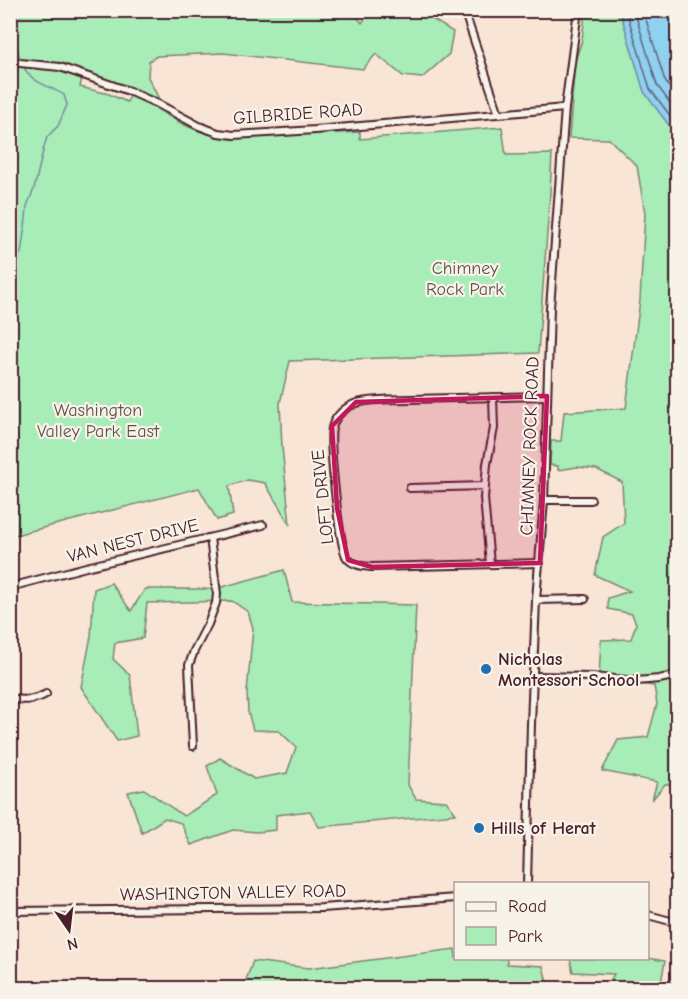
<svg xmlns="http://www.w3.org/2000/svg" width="688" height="999" font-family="'Comic Neue',sans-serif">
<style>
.green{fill:#a8ecb7;stroke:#798671;stroke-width:1.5;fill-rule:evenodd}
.water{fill:#8ed1f0;stroke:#738aa1;stroke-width:1.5}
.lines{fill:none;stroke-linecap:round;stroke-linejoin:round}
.shore{stroke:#65667a;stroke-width:1.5}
.stream{stroke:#738aa1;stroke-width:1.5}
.minor-casing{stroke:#4a1f2b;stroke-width:10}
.minor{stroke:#f7f3e8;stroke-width:6}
.marked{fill:#c2185b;fill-opacity:0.2;stroke:#c2185b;stroke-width:4.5;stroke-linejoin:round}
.poi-dot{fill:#1f6fb2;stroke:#f7f3e8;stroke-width:2}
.labels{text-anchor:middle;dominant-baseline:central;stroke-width:4.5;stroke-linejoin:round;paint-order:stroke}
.street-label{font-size:18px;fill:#4a1f2b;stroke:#f7f3e8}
.park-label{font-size:18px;fill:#62524e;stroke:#f7f3e8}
.poi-label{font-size:18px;font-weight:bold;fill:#4a1f2b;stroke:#f7f3e8;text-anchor:start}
</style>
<rect width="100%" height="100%" fill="#f8e5d5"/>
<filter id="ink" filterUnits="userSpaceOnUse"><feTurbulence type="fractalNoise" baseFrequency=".0167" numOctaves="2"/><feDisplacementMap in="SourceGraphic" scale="12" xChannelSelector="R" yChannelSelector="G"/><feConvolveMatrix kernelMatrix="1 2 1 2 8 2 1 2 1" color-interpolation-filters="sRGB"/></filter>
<g filter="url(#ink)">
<g class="green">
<path d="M 352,10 L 362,23 L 370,11 L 429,11 L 432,19 L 453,32 L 449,54 L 422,78 L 403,76 L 376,54 L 363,69 L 223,53 L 157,56 L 149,61 L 148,77 L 161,103 L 157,109 C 184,126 201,135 233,138 L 360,132 L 360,139 L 502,127 L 506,155 L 552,154 L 550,193 L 538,353 L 290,361 L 280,403 L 282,447 L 290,525 L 265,483 L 248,480 L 229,486 L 233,515 L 217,520 L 199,488 L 11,536 L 10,11 ZM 82,78 L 130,96 L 127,102 L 109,94 L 80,87 Z"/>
<polygon points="584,11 677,11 678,785 665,784 652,800 657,782 602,771 618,740 648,737 657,704 654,686 599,678 601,640 631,639 636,624 632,614 608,609 608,598 630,591 595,575 603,537 624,523 622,482 596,469 577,467 558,470 558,466 550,465 551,441 561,441 564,412 626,408 640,300 645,213 637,166 609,139 569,138 575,61 582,40 584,23"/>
<polygon points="284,570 292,602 416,605 408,785 416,799 446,801 456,814 319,827 310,811 276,815 276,830 257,832 233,830 191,845 181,823 165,818 142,833 128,792 144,789 184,816 217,795 207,766 220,758 254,779 287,773 296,747 279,731 253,730 248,712 247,692 253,628 248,612 232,601 147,603 143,638 115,643 113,659 130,675 137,736 117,741 81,687 91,636 94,589 111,583 131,611 145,589 215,589"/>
<polygon points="455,949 456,958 507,959 507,964 543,966 547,983 569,987 570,988 243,988 253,961 309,968"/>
<polygon points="648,958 665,961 660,988 606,988 614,974 573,972 570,959"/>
</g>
<polygon class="water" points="620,11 677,11 677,136 644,92"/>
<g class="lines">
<g class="shore">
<polyline points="626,10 650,89 678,126"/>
<polyline points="634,10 657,85 678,114"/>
<polyline points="643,10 665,81 678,99"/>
</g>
<g class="stream">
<path d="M 13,10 C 13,28 14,44 21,60"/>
<path d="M 10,267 L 21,253 L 26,219 L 27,206 L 34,189 L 44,147 L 47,137 L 58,126 L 67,105 L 64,95 C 50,86 30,82 24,67"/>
</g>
<defs>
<g id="minor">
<polyline points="464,10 499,114"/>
<polyline points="10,62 60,67 129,91 158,104 199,126 218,133 234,135 315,130 565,108"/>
<polyline points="410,488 485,486"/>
<polyline points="544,500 591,500"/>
<path d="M 540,563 L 372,567 C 363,566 354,566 347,558 C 339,548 329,443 332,428 C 334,418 343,409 352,405 C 363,399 397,399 411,399 C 456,398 502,397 547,396"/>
<polyline points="490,564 484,498 487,464 494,428 493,397"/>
<polyline points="10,587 86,567 263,525"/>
<polyline points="536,600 585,599"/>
<polyline points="533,676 592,677 637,681 659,679 678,675"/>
<path d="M 10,699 C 24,700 34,701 46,694"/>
<polyline points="193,746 189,665 194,651 208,624 216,603 217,594 210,538"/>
<polyline points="527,884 531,724 536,600 544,500 550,308 565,108 578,10"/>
<polyline points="10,911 322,908 456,898"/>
<polyline points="648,915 678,923"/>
</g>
</defs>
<use href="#minor" class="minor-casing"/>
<use href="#minor" class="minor"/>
</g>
</g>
<path class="marked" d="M 547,396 L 540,563 L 372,567 L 348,560 L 337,508 L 332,426 L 356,402 Z"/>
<g class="poi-dot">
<circle cx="486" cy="669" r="6"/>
<circle cx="479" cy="828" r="6"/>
</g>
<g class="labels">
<g class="street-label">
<text transform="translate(298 114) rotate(-4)">GILBRIDE ROAD</text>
<text transform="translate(530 446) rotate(-88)">CHIMNEY ROCK ROAD</text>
<text transform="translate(323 497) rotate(-96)">LOFT DRIVE</text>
<text transform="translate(133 541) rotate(-14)">VAN NEST DRIVE</text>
<text transform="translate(233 893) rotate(-1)">WASHINGTON VALLEY ROAD</text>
</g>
<g class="park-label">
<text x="465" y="268">Chimney<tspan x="465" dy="21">Rock Park</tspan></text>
<text x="98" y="410">Washington<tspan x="98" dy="21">Valley Park East</tspan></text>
</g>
<g class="poi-label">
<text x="498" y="659">Nicholas<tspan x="498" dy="21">Montessori School</tspan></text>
<text x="491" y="828">Hills of Herat</text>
</g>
</g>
<rect width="688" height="999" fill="none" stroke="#f7f3e8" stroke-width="36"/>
<rect x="18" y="18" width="652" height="963" fill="none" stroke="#4a1f2b" stroke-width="2" filter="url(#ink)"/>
<rect x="454" y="882" width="195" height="78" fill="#f7f3e8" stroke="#b29e9c" stroke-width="1.5"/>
<rect x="466" y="902" width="30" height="9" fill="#f7f3e8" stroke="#b29e9c" stroke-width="1.5"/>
<text x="508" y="912" font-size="18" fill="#4a1f2b">Road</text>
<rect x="466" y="927" width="30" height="18" fill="#a8ecb7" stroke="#b29e9c" stroke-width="1.5"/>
<text x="508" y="942" font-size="18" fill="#4a1f2b">Park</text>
<g transform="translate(69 930) rotate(166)" stroke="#f7f3e8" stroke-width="4.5" paint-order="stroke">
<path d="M0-4.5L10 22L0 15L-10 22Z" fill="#4a1f2b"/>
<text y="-9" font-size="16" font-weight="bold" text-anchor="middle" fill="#4a1f2b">N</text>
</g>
</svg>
